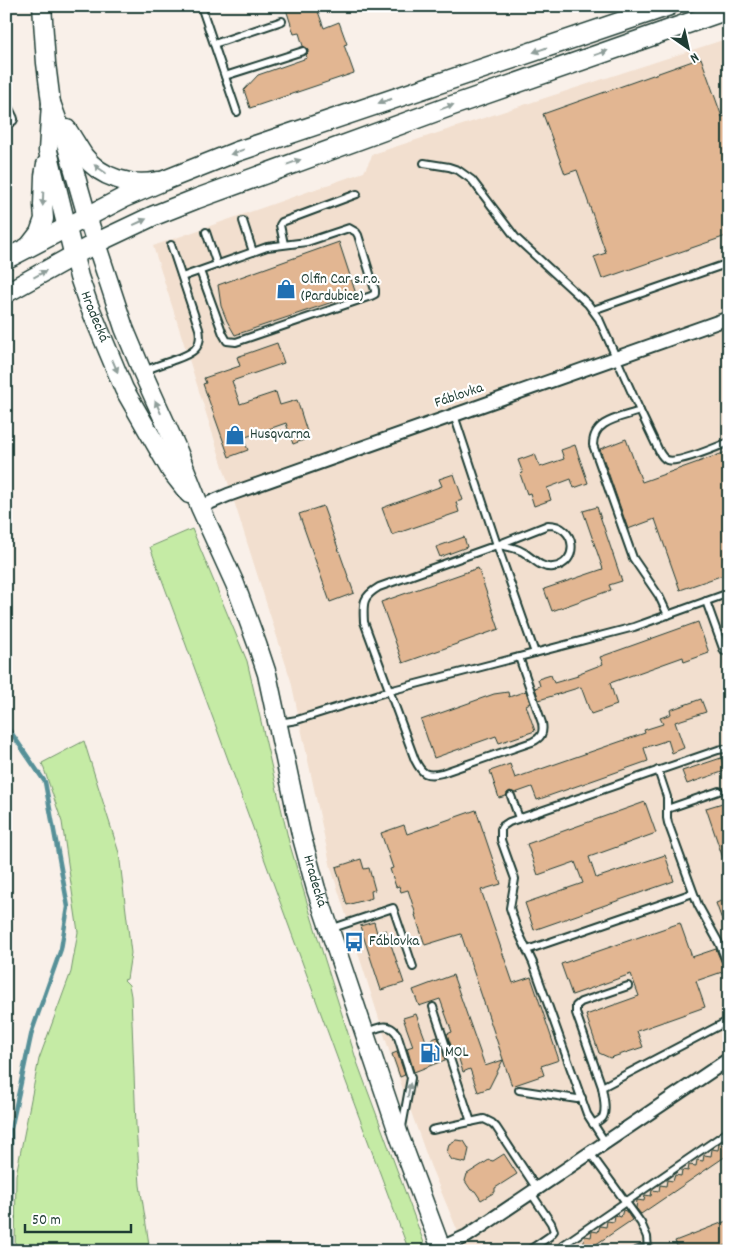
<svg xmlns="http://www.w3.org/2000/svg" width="735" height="1257" font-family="Dekko,sans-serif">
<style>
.built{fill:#f2dfcf}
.green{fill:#c5eba5;stroke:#72946c}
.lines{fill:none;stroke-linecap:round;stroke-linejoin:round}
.stream{stroke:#569098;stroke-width:4.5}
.building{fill:#e2b692;stroke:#1f3d34}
.service-casing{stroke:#1f3d34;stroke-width:10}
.minor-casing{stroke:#1f3d34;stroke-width:16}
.secondary-casing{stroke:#1f3d34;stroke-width:21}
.primary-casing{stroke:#1f3d34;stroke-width:22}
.service{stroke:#fff;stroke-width:6}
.minor{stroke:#fff;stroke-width:12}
.secondary{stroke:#fff;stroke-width:18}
.primary{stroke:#fff;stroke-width:19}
.oneway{fill:#8f9e9a}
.labels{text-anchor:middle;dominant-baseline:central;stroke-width:4.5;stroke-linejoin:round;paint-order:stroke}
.poi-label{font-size:15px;fill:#1f3d34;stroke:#fff;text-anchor:start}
.street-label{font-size:15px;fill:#1f3d34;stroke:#fff}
</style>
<rect width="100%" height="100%" fill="#f9f0e9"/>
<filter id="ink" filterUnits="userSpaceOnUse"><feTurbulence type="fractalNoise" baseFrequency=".02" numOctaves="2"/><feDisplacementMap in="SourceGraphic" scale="10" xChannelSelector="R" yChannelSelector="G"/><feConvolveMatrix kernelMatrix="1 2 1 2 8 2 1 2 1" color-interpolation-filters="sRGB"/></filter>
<g filter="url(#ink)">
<polygon class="built" points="729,38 729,1251 466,1251 430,1165 389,1050 331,868 291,681 153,246 364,172 373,154"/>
<g class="green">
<path d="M 192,529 L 247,661 L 289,842 L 312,919 L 357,1062 L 427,1251 L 409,1251 C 321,1017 237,782 150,547 Z"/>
<polygon points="84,741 119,853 131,953 127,979 124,980 129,985 131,996 136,1126 140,1185 150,1251 15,1251 16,1175 39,1059 71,972 78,932 62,822 42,763"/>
</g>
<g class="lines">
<polyline class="stream" points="6,725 45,782 68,907 61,949 32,1031 11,1129 11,1251"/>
</g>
<g class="building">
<polygon points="285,6 316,6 324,28 339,22 347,44 344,45 354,73 250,108 244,90 258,75 307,58 306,55 308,53 308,49 303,46 299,33 294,34"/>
<polygon points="701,58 722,117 729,115 729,235 602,279 594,257 606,253 577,170 565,174 543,114"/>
<polygon points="339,242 356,294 235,335 227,321 221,306 218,285"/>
<polygon points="277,343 284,363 232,381 240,404 276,392 280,405 297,400 309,438 293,444 286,423 243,438 248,450 229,457 203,384 206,383 204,378 240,366 237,357"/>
<polygon points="626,439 642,482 729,451 729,573 680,590 655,519 628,529 600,449"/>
<polygon points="575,445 588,483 574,488 571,479 547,488 551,500 534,506 530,493 527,494 520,474 523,473 518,460 535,454 540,467 564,459 561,450"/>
<polygon points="454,474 463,500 456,502 459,512 392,535 382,508 442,486 439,479"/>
<polygon points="323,506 354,593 330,602 299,514"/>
<polygon points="597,507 622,581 609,585 611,590 552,611 544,589 603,569 583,511"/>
<polygon points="464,537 467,547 440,557 436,547"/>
<polygon points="478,568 499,629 403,663 381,602"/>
<polygon points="698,622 709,653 684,662 683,657 610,683 617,705 591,714 581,687 539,700 535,688 540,686 538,679 551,675 554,683 578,676 577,674 603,664 600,657"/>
<polygon points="526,691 530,703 526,705 535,731 499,743 496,736 434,758 421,720 494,694 508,692 509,697"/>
<polygon points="701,699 706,712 675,722 684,748 672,753 668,740 644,748 648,761 537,800 532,787 515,793 510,791 507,793 506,796 499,798 490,771 510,764 515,778 645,733 644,730 663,724 660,718 671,714 670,710"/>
<polygon points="721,758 725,771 687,784 682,771"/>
<polygon points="729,801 729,870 727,870 706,808"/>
<polygon points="645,802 656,833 589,857 596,878 665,855 674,881 534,930 525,903 583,883 575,862 538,875 527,844"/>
<polygon points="476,810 501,884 481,890 513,983 531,977 559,1060 541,1066 544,1075 512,1086 461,934 425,945 415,915 416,915 408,890 401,892 399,886 396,887 390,869 393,868 381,833 404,825 407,834"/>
<polygon points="361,859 364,869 369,868 375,890 371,891 372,898 347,905 336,867"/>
<polygon points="729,898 729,934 727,934 716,903"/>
<polygon points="374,922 377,933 386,930 404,983 381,990 360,926"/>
<polygon points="680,923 692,957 716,949 725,971 696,981 705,1007 637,1031 643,1047 610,1058 599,1053 586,1015 639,996 631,974 572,995 561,964"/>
<polygon points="453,975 485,1066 503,1060 489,1088 478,1092 470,1069 463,1072 458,1056 455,1057 447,1034 452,1032 440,999 419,1006 413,990"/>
<polygon points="416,1014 426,1041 438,1037 445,1060 414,1072 407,1048 413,1046 403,1018"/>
<polygon points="397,1052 405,1075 400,1077 392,1054"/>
<polygon points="456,1140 464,1141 469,1149 466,1163 452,1160 447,1153 449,1144"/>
<polygon points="719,1144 729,1146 729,1154 641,1214 636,1208 637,1200 644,1201 645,1195 651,1196 652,1190 659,1191 660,1185 666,1186 667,1180 673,1181 675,1175 681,1176 682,1170 688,1171 689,1165 696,1166 697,1160 703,1161 704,1155 711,1156 712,1149 718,1150"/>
<polygon points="504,1154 517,1174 495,1188 495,1192 481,1200 475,1191 471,1190 465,1181 467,1174 489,1160 493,1161"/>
<polygon points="623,1210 626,1211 632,1220 586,1251 582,1251 585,1236 591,1237 592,1231 598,1232 600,1226 606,1227 607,1221 614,1222 615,1215 621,1217"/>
<polygon points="729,1220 729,1244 712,1251 679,1251 675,1241"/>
</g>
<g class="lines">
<defs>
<g id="service">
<polyline points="201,6 237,112"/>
<polyline points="214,44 282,21"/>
<polyline points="225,76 303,51"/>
<path d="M 424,163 L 449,167 L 458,170 L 472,180 L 516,238 L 588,304 L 599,319 L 640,411 C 620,418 593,420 593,445 L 633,558 L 659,596 L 668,615"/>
<polyline points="243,221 253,252"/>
<polyline points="206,232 217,265"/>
<polyline points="284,244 280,225 282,222 357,194"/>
<polyline points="182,277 267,247 307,242 349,228 356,232 358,235 375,290 375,294 371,296 236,342 227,341 223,334 200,271"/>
<polyline points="593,310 729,263"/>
<path d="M 144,371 C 153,367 162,364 171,361 C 187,355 204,351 199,329 L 171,245"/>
<path d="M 640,411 L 659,451 C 661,455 663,458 667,460 C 677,464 717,447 729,442"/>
<polyline points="454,415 497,545 535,653"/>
<path d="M 548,525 C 577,525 580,564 553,567 C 541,569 533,558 523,552 C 514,547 506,546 497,545 Z"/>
<path d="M 497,545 L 379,587 C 362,597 363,603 364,622 L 415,760 C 422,774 426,777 442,773 L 532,742 C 541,738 544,733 542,723 L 519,657"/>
<polyline points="706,601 724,651"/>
<polyline points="279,723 297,720 389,691 634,627 729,593"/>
<polyline points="658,770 667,797 667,818 668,823 698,905 719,943 729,968"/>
<polyline points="511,796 519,818"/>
<polyline points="667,809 719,791"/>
<polyline points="330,929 393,908 413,967"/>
<polyline points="527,950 693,893"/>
<polyline points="433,1007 471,1122"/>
<path d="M 365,1033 C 378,1028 388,1021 397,1034 L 411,1078 L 402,1127"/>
<polyline points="602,1087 576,1013 576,1006 581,1002 628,986"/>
<polyline points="519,1090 577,1099 582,1098"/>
<path d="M 593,1124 C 596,1122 601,1120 603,1117 C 607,1109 603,1095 602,1087 L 728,1021"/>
<polyline points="432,1130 484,1119 492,1123 496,1127 537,1189"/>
<polyline points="605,1142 587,1114 533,963 517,929 510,908 515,879 501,840 501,829 503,826 509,822 718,750 724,749 729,751"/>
<polyline points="590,1153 641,1223 647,1237 648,1249"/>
<polyline points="563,1245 729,1131"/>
<polyline points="528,1251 550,1236 554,1231 551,1223 531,1193"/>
<polyline points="636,1251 642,1249 651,1250"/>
</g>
<g id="minor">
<polyline points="6,109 11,119"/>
<polyline points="200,507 228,495 729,318"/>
<polyline points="441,1248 467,1236 729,1059"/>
</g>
<g id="secondary">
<path id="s1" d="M 42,6 L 46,63 L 51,103 L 48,151 L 79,277 L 88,303 L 124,389 L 171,471 L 189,494"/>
<path id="s2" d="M 51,103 L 67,146 L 87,216 L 124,328 L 142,371 L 178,451 L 200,507 L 235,584 L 257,644 L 267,674 L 301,834 L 316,889 L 400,1138 L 442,1251"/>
<path d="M 67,129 C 73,138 78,147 84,156 C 101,178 131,187 158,181"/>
<polyline points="29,246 39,233 44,219 43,205 44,176 46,164"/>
</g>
<g id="primary">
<polyline points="6,259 123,198 163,181 236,152 668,6"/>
<polyline points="6,293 96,243 153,216 196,199 451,106 729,9"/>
</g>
</defs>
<use href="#service" class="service-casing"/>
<use href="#minor" class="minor-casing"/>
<use href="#secondary" class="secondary-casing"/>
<use href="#primary" class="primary-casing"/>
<use href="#service" class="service"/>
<use href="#minor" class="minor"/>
<use href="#secondary" class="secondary"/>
<use href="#primary" class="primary"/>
</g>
<defs><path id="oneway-solid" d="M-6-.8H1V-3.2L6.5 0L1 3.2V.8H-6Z" transform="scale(1.25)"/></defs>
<g class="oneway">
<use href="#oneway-solid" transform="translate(540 50) rotate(161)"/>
<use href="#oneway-solid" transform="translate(601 53) rotate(-19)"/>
<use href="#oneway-solid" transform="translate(385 101) rotate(162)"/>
<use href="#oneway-solid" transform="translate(447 107) rotate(-20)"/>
<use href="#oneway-solid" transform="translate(237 152) rotate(160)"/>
<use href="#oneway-solid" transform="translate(294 162) rotate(-20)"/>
<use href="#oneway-solid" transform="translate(100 169) rotate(-145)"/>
<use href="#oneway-solid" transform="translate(43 199) rotate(92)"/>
<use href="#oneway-solid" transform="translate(140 222) rotate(-25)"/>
<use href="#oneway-solid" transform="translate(40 274) rotate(-29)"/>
<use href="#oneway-solid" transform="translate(115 366) rotate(67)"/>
<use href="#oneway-solid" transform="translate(158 407) rotate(-114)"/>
<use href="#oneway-solid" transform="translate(409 1090) rotate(-80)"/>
</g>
</g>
<defs>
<symbol id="shop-bare" viewBox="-9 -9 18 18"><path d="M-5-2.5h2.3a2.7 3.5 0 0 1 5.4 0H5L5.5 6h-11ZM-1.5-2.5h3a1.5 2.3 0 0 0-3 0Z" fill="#1f6fb2" stroke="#fff" stroke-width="2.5" paint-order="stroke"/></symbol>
<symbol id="bus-bare" viewBox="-9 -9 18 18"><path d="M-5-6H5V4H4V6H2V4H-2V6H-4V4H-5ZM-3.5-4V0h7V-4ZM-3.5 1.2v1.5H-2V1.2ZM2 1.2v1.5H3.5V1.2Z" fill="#1f6fb2" stroke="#fff" stroke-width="2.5" paint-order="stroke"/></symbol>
<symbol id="fuel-bare" viewBox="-9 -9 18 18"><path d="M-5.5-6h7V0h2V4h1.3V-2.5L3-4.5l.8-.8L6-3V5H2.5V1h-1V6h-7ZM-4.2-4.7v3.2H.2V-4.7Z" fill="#1f6fb2" stroke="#fff" stroke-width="2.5" paint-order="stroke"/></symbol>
</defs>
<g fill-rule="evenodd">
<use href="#shop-bare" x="272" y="275" width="28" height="28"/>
<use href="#shop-bare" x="221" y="421" width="28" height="28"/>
<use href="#bus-bare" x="340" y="928" width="28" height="28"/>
<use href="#fuel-bare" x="416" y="1039" width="28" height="28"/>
</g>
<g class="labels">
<g class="poi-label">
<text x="301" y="280">Olfin Car s.r.o.<tspan x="301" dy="17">(Pardubice)</tspan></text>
<text x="250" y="435">Husqvarna</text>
<text x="369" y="942">Fáblovka</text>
<text x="445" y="1053">MOL</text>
</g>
<g class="street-label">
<text stroke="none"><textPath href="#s1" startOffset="318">Hradecká</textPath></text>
<text transform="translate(459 396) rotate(-19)">Fáblovka</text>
<text stroke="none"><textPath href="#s2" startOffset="824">Hradecká</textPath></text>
</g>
</g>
<rect width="735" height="1257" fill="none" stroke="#fff" stroke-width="25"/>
<rect x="12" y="12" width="710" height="1232" fill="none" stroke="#1f3d34" stroke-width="2" filter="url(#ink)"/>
<g transform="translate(688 48) rotate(146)" stroke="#ffffff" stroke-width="4" paint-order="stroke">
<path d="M0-4L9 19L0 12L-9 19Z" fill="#1f3d34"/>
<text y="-8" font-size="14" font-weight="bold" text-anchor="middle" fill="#1f3d34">N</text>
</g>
<path d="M25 1224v8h106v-8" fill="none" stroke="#1f3d34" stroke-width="2.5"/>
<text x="32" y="1224" font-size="15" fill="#1f3d34" stroke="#ffffff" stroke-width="4" paint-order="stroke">50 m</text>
</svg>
